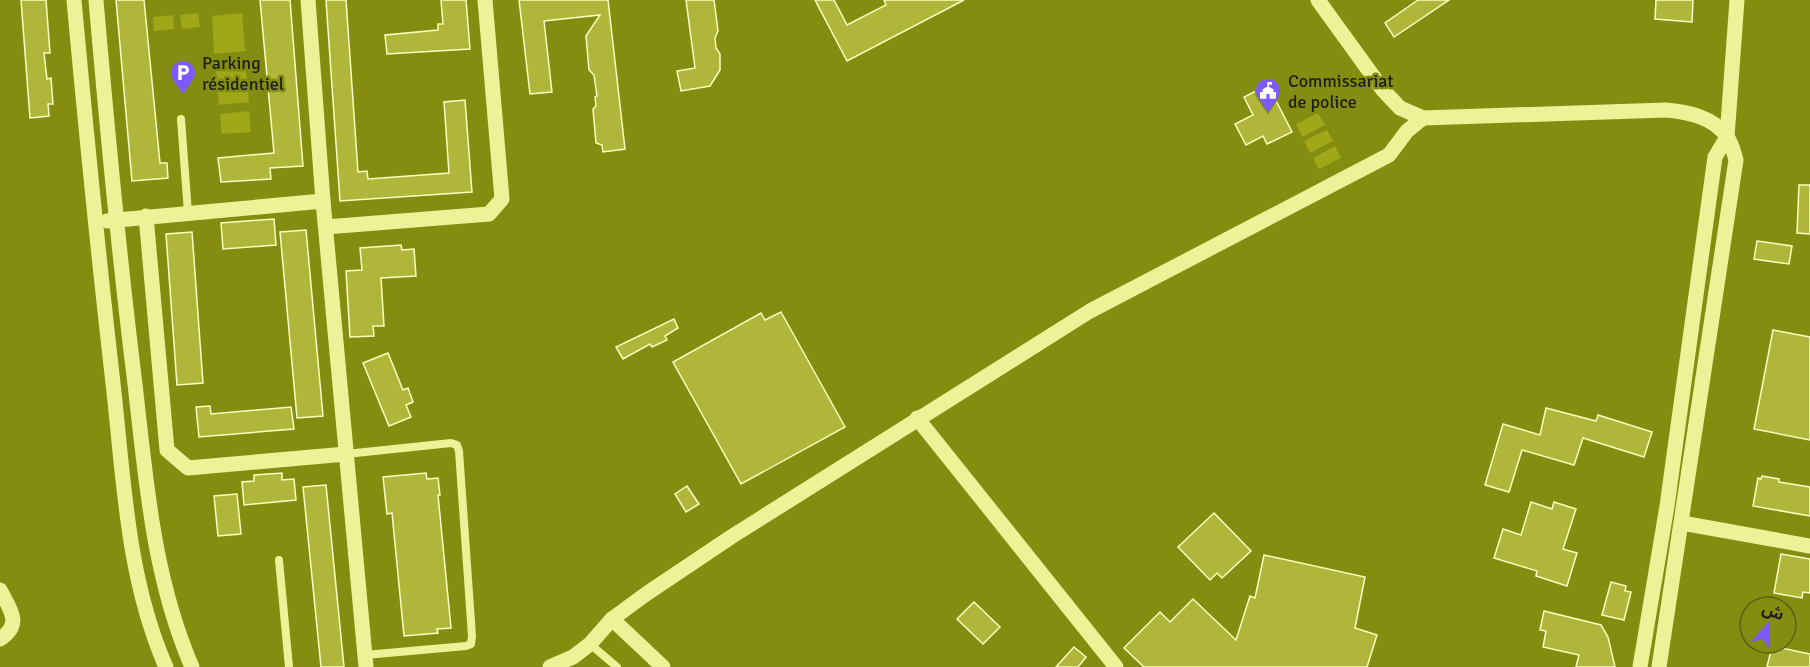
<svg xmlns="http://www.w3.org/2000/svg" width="1810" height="667" font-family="Signika,'Noto Sans Arabic',sans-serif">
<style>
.green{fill:#a0a719}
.building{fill:#b0b639;stroke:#fafdc0;stroke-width:1.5}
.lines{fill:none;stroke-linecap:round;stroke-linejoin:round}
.lane{stroke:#edf299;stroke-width:8}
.street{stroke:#edf299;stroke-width:15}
.labels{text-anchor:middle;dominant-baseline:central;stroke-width:5;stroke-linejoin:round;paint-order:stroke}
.poi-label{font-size:18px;fill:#1d1d1d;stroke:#858d11;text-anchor:start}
</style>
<rect width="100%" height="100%" fill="#858d11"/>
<g class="green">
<polygon points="198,13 200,27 182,29 180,15"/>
<polygon points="242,13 245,51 214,54 212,16"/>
<polygon points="173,15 174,29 154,31 153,17"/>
<polygon points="245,59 249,102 219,105 215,62"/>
<polygon points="249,111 251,132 222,134 220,114"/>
<polygon points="1318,113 1325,125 1302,137 1296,124"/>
<polygon points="1327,130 1333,141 1310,153 1304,141"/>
<polygon points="1335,146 1341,158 1319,169 1313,158"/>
</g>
<g class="building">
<polygon points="21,0 46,0 50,53 44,53 47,79 51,78 53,104 48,104 49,116 30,118"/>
<polygon points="116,0 144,0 160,163 167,163 168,178 132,181"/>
<polygon points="260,0 290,0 303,166 270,168 271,179 221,182 218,158 274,153"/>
<polygon points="326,0 346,0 358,172 367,171 368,179 449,173 444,102 465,100 472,192 340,201"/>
<polygon points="441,0 466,0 470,49 387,54 385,35 438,30 438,24 443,24"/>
<polygon points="519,0 608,0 625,149 603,152 602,145 596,143 593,109 596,106 595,97 597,96 594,75 589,70 586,36 600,15 544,21 552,92 530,94"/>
<polygon points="686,0 714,0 718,31 715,38 716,48 720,54 720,70 710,86 681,91 677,71 695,68"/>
<polygon points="815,0 834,0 847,25 886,5 884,0 964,0 847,61"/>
<polygon points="1418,0 1449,0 1394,37 1385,23"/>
<polygon points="1656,0 1693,0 1692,22 1655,19"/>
<polygon points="1268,85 1292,132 1267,144 1263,136 1246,145 1235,124 1253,115 1244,97"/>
<polygon points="1799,185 1810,185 1810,234 1797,233"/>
<polygon points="274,219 276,245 223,249 221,223"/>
<polygon points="306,230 323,416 297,418 280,232"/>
<polygon points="192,232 203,383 177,385 166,234"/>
<polygon points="1757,241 1792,246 1789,264 1754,259"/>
<polygon points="401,245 402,250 414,249 416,276 381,278 384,326 373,326 374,336 350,337 346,271 362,270 360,248"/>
<polygon points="781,312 845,427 741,484 673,362 761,313 765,320"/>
<polygon points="674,319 678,328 665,336 667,340 652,347 650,344 623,359 616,347"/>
<polygon points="1773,330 1810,337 1810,440 1754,429"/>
<polygon points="388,353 403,390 408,388 413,402 406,405 411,417 389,426 363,363"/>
<polygon points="210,406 211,414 291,407 294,429 199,437 196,407"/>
<polygon points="1546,408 1596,421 1598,415 1652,432 1644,457 1583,438 1574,465 1522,450 1509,492 1485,485 1503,424 1540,435"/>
<polygon points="282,473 282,480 294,479 296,500 244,505 242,482 254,481 254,475"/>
<polygon points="426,473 427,479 438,478 440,495 438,495 451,628 437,629 438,633 404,636 392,513 387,514 383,477"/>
<polygon points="1762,476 1779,479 1779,482 1810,487 1810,516 1753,506 1758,478 1761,479"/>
<polygon points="326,485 344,667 321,667 303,487"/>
<polygon points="687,486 699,504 686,512 675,494"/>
<polygon points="237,494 241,534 218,536 214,496"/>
<polygon points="1531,502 1552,509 1554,502 1576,509 1563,549 1577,553 1567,586 1536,576 1537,571 1494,558 1503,529 1521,535"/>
<polygon points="1214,513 1251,551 1222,578 1217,573 1210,580 1178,547"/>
<polygon points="1781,554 1810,559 1810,593 1803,592 1802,598 1774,593"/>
<polygon points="1264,555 1365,577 1355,628 1377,635 1367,667 1144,667 1124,648 1160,612 1170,622 1193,599 1236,640 1250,596 1255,598"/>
<polygon points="1611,582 1626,586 1625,591 1631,592 1624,620 1602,615"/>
<polygon points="974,602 1000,627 983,644 957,619"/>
<polygon points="1544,611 1601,625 1608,637 1615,667 1576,667 1579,655 1543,647 1546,631 1540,630"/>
<polygon points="1772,646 1810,654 1810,667 1767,667"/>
<polygon points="1074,647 1086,657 1078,667 1056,667"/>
</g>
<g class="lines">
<g class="lane">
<polyline points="181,119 188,213"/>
<polyline points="346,454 451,443 457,445 459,451 472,636 471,644 466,646 365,655"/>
<polyline points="279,560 289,667"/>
<polyline points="590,644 617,667"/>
</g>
<g class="street">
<path d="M 74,0 C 86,131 99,262 114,392 C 124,485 128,581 166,667"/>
<path d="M 96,0 C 107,128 119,256 135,384 C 146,480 153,577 192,667"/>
<polyline points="308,0 323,201 366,667"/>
<path d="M 1318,0 L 1383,90 L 1400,108 L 1423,118 L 1666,110 C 1688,112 1714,117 1727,137 C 1732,143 1734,153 1736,160 L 1659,667"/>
<polyline points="146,216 167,450 188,468 346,454"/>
<polyline points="107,221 323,201"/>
<polyline points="326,227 489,214 502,199 485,0"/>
<polyline points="917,418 1116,667"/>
<polyline points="1682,523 1810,546"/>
<path d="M 0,590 C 10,609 23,624 0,639"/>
<polyline points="612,619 663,667"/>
<polyline points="550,667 573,657 590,644 612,619 646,594 731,537 1090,311 1389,155 1407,131 1423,118"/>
<polyline points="1640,667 1667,506 1715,157 1727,137 1737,0"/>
</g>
</g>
<defs>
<symbol id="parking-pin" viewBox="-11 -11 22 30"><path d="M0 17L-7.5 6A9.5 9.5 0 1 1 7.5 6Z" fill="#7c5aff" stroke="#858d11"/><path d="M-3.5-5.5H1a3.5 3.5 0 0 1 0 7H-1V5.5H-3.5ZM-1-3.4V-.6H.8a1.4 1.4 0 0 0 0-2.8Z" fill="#fff"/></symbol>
<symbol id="civic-pin" viewBox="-11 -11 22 30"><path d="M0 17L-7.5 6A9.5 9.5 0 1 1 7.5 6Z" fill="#7c5aff" stroke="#858d11"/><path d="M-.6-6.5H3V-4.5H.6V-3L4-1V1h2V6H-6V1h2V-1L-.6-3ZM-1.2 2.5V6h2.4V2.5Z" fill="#fff"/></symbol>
</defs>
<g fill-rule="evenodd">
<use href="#parking-pin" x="168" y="58" width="30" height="40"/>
<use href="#civic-pin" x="1253" y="76" width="30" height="40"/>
</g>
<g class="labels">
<g class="poi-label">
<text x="202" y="63">Parking<tspan x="202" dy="21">résidentiel</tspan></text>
<text x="1288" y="81">Commissariat<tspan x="1288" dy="21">de police</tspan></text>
</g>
</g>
<g transform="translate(1768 625) rotate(21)"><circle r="28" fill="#858d11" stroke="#5b6016" stroke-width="1.5"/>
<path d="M0-4.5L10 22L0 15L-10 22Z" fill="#7c5aff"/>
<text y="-9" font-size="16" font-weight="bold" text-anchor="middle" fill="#1d1d1d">ش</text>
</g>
</svg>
